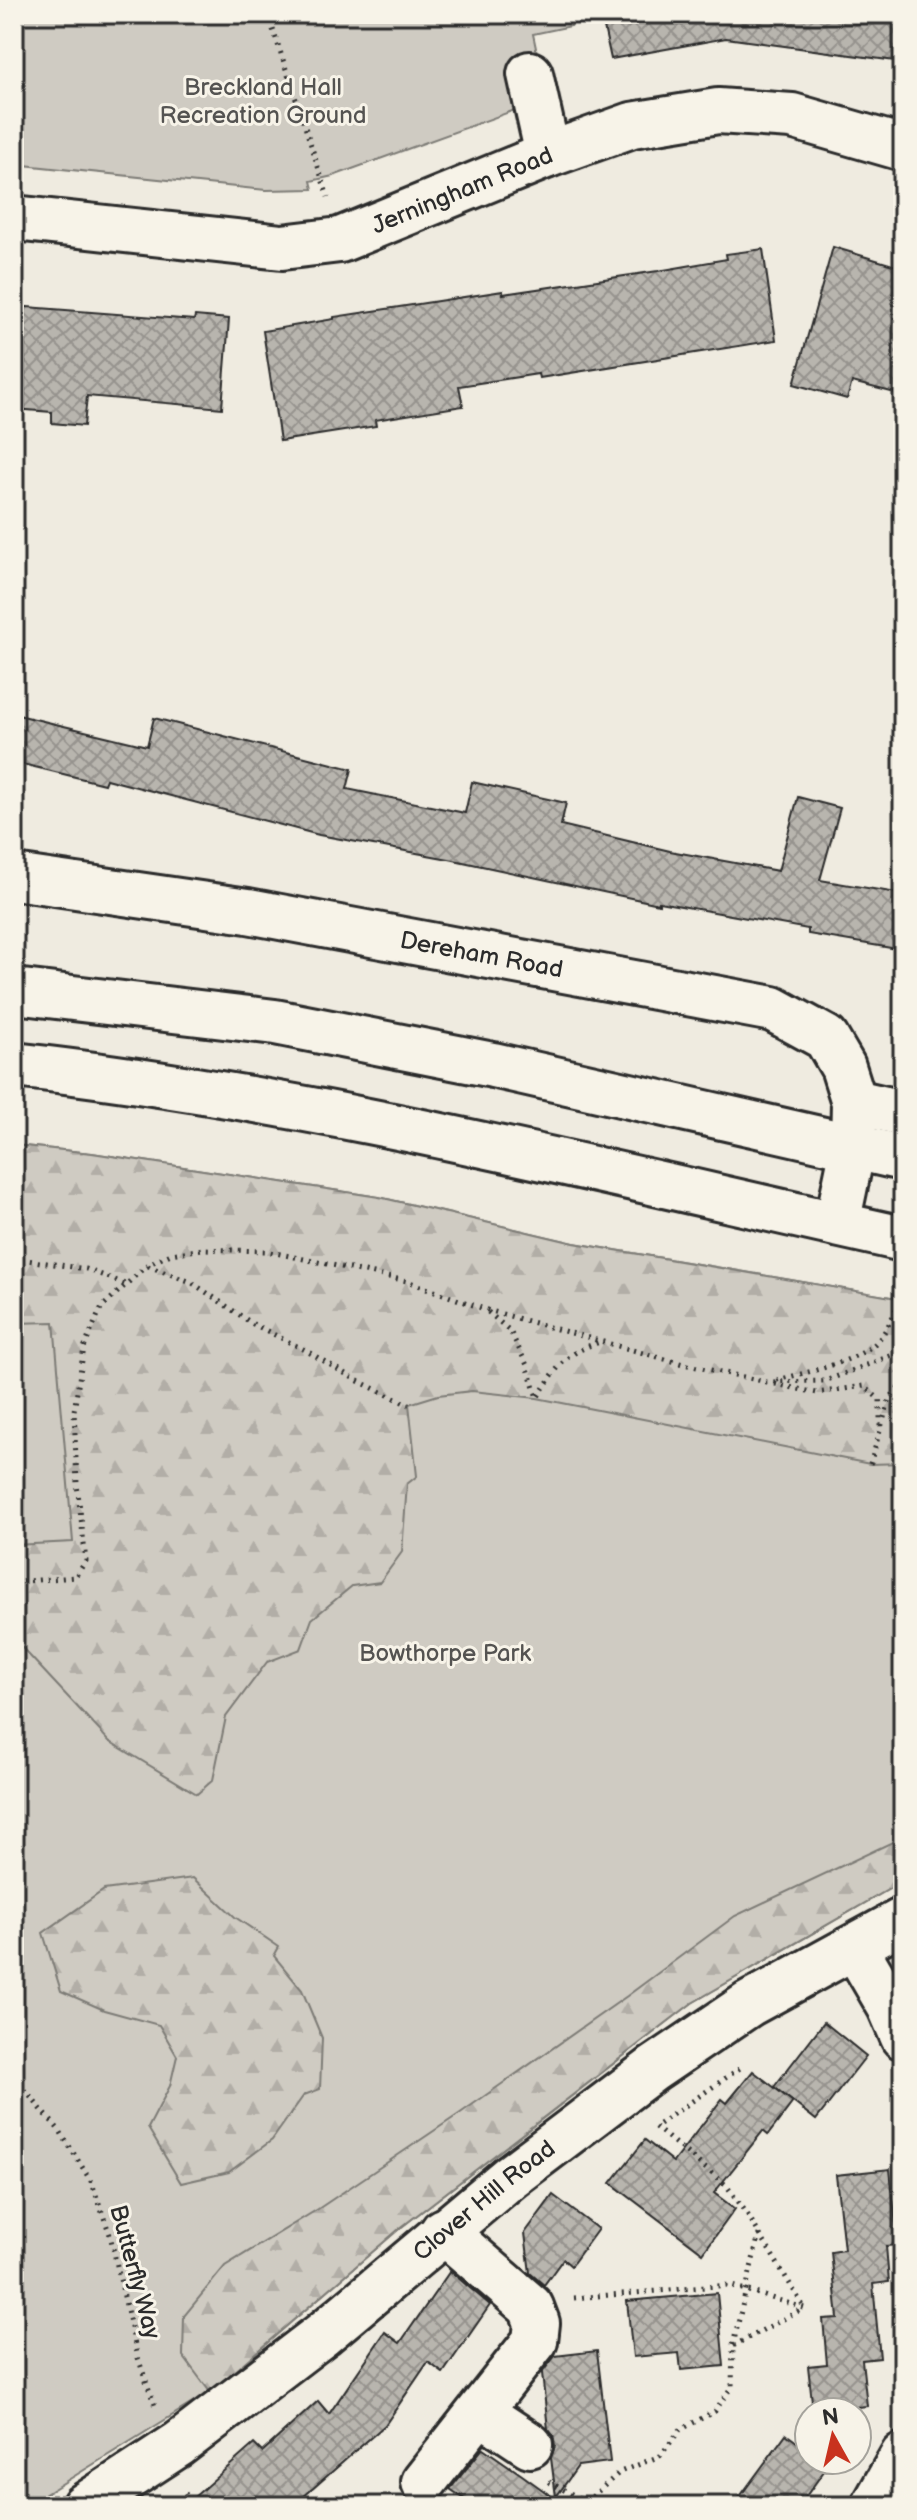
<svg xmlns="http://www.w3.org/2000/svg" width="917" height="2520" font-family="'Balsamiq Sans',sans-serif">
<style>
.green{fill:#cfcbc2;stroke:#7d7b76;stroke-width:2}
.forest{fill:url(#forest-firs);stroke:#7d7b76;stroke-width:2}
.building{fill:url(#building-cross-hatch);stroke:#2b2b2b;stroke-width:2}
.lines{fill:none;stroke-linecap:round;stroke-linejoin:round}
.minor-casing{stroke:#2b2b2b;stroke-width:50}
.highway-casing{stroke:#2b2b2b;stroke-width:50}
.path{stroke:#2b2b2b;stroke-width:5;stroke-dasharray:2 6;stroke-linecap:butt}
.minor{stroke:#f7f3e8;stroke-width:44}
.highway{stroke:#f7f3e8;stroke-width:44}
.labels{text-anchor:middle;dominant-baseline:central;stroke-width:6;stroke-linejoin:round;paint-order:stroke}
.park-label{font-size:24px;fill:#545351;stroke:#f7f3e8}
.street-label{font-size:24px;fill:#2b2b2b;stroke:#f7f3e8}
</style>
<defs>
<pattern id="forest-firs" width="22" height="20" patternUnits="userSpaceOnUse" patternTransform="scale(2)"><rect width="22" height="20" fill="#cfcbc2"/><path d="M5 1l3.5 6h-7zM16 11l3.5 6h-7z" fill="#b2aea7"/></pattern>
<pattern id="building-cross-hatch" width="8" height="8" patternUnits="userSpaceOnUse" patternTransform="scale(2)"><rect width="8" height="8" fill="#b8b5ae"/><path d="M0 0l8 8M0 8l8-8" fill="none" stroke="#96938e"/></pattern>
</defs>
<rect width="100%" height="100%" fill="#efebe0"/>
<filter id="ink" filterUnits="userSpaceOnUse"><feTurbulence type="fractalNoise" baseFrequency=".0125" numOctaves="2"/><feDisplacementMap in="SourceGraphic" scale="16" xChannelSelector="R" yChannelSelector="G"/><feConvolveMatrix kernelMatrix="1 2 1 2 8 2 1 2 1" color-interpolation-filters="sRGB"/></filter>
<g filter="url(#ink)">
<g class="green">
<polygon points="14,14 568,14 571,26 533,34 541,72 526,106 333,176 311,181 313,189 266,190 14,164"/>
<polygon points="14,1145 92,1153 379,1197 574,1243 903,1299 903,1881 692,2003 399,2229 210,2392 26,2506 14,2506"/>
</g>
<g class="forest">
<polygon points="14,1145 92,1153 379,1197 574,1243 903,1299 903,1463 870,1464 537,1398 472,1391 438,1395 409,1404 417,1476 407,1484 402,1552 380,1582 352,1586 312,1619 301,1649 267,1662 226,1717 213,1780 197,1794 109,1741 14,1639 14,1545 73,1542 54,1322 14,1323"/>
<polygon points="903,1837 903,1881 692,2003 399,2229 210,2392 183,2356 184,2316 225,2266 318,2209 459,2114 627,1996 735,1916"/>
<polygon points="193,1878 235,1917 279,1947 274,1956 302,1990 322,2038 320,2089 304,2095 272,2140 229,2172 181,2183 148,2128 170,2086 177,2056 159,2025 104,2010 61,1991 43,1933 104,1890"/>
</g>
<g class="building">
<polygon points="601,14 903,14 903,62 726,38 611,59"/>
<polygon points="833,247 903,268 903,395 852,382 847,399 794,384"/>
<polygon points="763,249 776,340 539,378 538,374 459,386 463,406 375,420 376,426 280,441 263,331 334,319 334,317 503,291 503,294 658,271 727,259 726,254"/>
<polygon points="14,306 194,320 195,316 229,319 222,408 87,396 84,426 52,423 52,412 14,409"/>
<polygon points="14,714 147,746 154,718 352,769 347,789 465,813 472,782 566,803 561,825 670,851 778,871 798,797 840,808 820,880 903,894 903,950 808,934 808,929 659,902 659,904 449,859 319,835 106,779 104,784 14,762"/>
<polygon points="824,2022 866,2056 816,2120 774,2087"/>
<polygon points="753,2071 793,2102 768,2135 763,2131 714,2193 735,2209 703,2253 611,2183 645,2140 673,2162 722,2099 727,2103"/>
<polygon points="890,2169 898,2245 886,2246 889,2282 873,2284 880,2358 862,2360 867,2406 813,2411 808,2366 827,2364 823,2319 838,2318 831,2252 844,2250 836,2175"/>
<polygon points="553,2195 598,2229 571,2266 563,2259 544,2285 530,2273 525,2233"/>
<polygon points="450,2271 490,2305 443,2373 428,2362 385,2425 293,2506 184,2506 254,2444 262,2452 318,2401 329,2414 385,2332 400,2343"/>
<polygon points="717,2293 724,2366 681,2370 679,2353 633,2357 627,2301"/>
<polygon points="597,2351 610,2462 578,2466 556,2497 551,2458 555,2446 553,2435 548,2429 542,2373 555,2356"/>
<polygon points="786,2434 809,2451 809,2460 822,2460 829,2464 799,2506 733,2506"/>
<polygon points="483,2448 522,2475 565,2506 475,2506 450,2489"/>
</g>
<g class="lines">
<defs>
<g id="minor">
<polyline points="530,74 548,155"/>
<path id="s1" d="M 14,218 L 282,247 L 340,240 L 548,155 L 632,125 L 718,111 L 792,116 L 903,148"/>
<path id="s2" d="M 14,877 L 248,911 L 773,1009 L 826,1038 L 843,1067 L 854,1102 L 853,1147"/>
<polyline points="854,1102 903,1113"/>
<polyline points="855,1947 890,2007 903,2037"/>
<polyline points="480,2412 530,2445"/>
<polyline points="424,2482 535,2341 537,2323 531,2307 443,2231"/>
<path id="s3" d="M 84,2506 L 179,2444 L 323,2334 L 510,2177 L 653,2069 L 749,2004 L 903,1920"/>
<polyline points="874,2506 903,2455"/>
</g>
<g id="highway">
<polyline points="14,991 275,1022 493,1065 903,1158"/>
<path d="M 14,1065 C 315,1098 608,1174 903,1239"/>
<polyline points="837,1224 853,1147"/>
</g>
</defs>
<use href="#minor" class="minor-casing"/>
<use href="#highway" class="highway-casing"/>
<g class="path">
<polyline points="268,14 328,197"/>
<polyline points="14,1258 86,1269 125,1284"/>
<polyline points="148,1266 191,1282 253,1324 305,1350 356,1380 409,1405"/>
<path d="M 488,1312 L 510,1331 L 527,1365 L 537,1398 C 557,1368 564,1353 600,1342"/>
<path d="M 777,1380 C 804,1373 851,1363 872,1346 C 886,1336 897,1307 903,1292"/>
<polyline points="775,1384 817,1393 864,1386 880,1400 880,1432"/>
<polyline points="870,1464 890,1398 903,1383"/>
<polyline points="14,1582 75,1577 86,1561 77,1484 74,1411 84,1348 101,1308 147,1265 171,1254 203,1249 266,1251 407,1281 484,1309 683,1364 767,1382 825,1381 903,1351"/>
<polyline points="14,2078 60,2131 92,2183 110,2235 138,2358 155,2406"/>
<polyline points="659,2124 743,2066"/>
<polyline points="655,2127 726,2185 746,2212 804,2307"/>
<polyline points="574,2298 729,2285 804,2308"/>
<polyline points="733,2345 759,2234"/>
<polyline points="549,2482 594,2506"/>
<polyline points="185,2493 193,2506"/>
<polyline points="586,2502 620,2472 660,2456 680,2430 715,2411 732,2386 733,2346 804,2308"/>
</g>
<use href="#minor" class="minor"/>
<use href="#highway" class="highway"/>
</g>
</g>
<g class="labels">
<g class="park-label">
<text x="263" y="87">Breckland Hall<tspan x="263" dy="28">Recreation Ground</tspan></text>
<text x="445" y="1653">Bowthorpe Park</text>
</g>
<g class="street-label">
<text stroke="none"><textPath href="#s1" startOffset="460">Jerningham Road</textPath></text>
<text stroke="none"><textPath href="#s2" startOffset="474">Dereham Road</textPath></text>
<text stroke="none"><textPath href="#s3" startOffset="504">Clover Hill Road</textPath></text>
<text transform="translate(135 2272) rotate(75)">Butterfly Way</text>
</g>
</g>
<rect width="917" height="2520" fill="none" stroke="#f7f3e8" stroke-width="48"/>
<rect x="24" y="24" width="869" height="2472" fill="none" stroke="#2b2b2b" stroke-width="3" filter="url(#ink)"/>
<g transform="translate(833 2436) rotate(352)"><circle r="38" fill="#f7f3e8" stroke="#a5a39c" stroke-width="2"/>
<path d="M0-6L14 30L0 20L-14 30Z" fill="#c8321e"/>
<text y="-12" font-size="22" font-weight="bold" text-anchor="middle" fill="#2b2b2b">N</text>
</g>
</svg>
